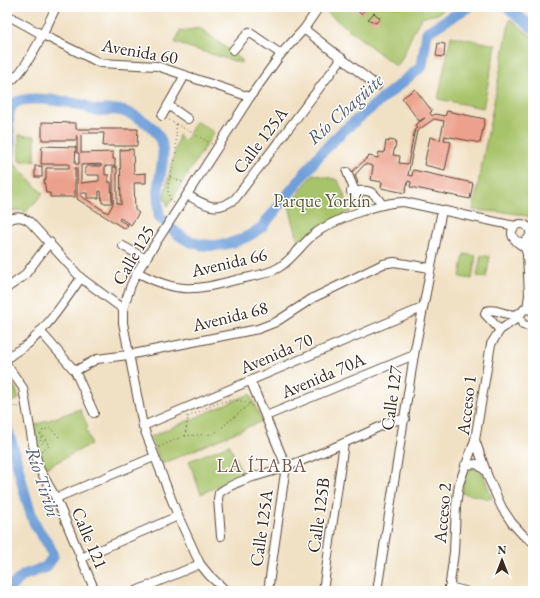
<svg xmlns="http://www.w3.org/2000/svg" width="540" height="598" font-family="'EB Garamond',serif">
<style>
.green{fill:#a8c46b;stroke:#727744}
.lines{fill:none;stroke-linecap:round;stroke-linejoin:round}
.river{stroke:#6f9fd9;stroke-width:11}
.building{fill:#eca18c;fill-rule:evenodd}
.minor-casing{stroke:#564537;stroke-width:10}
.path{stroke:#564537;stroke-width:1;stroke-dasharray:1 3;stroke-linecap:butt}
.minor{stroke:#fff;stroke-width:8}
.labels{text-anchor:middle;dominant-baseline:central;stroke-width:3;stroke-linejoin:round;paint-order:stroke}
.street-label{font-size:18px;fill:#3b2a1e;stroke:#fff}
.park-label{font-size:18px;fill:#5c5835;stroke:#fff}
.water-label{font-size:19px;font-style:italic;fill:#505969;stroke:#fff}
.neighbourhood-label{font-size:19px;letter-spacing:1px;fill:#795444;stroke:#fff}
</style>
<rect width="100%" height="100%" fill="#fff"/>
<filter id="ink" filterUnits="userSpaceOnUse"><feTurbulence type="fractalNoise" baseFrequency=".025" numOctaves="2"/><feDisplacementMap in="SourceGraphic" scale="8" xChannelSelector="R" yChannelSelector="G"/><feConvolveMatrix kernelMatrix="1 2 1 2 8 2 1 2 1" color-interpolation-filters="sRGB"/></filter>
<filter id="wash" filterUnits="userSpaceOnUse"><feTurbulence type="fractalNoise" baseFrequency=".012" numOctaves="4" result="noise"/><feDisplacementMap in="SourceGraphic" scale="16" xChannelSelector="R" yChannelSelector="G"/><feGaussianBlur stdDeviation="0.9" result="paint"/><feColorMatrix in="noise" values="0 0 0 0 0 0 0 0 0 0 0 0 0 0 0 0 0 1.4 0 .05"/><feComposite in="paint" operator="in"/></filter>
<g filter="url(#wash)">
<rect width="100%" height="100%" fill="#f1e1c4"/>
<g class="green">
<path d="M 326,7 L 353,7 L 361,14 L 367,7 L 447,7 L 438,14 L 422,17 C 411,32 407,51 397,67 L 324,10 Z"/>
<path d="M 510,19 L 533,37 L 533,219 C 519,211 491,212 473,210 Z"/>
<polygon points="200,28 242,60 241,63 175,43 180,31"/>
<polygon points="451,36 496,45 483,108 438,99"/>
<polygon points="196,121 214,132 168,206 164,196 179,135 185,141"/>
<polygon points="19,135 35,136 35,161 19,161"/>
<polygon points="13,162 43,194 26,212 18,210 7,214 7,179"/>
<polygon points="313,174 338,180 351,211 313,230 299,244 289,206"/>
<polygon points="464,254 476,256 472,279 460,277"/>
<polygon points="481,255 490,257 486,278 477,276"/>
<polygon points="7,376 15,387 19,399 7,404"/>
<polygon points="250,394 262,421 162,464 150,437"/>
<polygon points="80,409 88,427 86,429 91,444 44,469 32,426"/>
<polygon points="229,445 243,474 201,494 189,461"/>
<polygon points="472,467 476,467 484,476 492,499 462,493 465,474"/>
</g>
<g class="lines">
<g class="river">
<polyline points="507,7 533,28"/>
<path d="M 7,164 C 16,144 3,121 11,107 C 19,92 68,102 82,105 C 86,105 89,109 93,110 C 101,111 109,109 117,110 C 131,112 151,123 158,135 C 168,150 160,172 158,189 C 158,198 159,207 159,216 L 165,222"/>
<path d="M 172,229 C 198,255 236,247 262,227 L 321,153 L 343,131 L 422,66 L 427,32 L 468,7"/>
<path d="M 7,429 C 18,459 22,492 34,522 C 39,535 51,542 53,557 L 46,567 L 24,575 L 7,590"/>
</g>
</g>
<g id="blocks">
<g class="building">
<polygon points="353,7 367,7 361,14"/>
<polygon points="374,13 380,18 376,23 368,19"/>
<polygon points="438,43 445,44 444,57 436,56"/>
<polygon points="415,89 432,111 430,113 432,116 435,114 445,116 447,111 485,119 480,143 445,136 444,140 451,142 445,170 424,165 430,137 440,140 444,121 434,119 417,131 408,175 412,176 413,170 473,183 470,199 410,187 411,182 408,181 405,193 381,188 382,182 371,180 373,166 365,164 355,175 358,183 354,185 350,174 369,156 378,158 379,152 384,153 386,141 389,142 389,140 395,141 394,143 396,143 393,155 400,156 399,163 408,164 415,129 417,128 415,125 425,118 419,121 402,98"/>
<path d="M 42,122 L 76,123 L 76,129 L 138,129 L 137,146 L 103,146 L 104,133 L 83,133 L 81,135 L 81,153 L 113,152 L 113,159 L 115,159 L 115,166 L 105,166 L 105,175 L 109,175 L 108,182 L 111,182 L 112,203 L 102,203 L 101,191 L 99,191 L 99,198 L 87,198 L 87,193 L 81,193 L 81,196 L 108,213 L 113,204 L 113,167 L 117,167 L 117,203 L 121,205 L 120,150 L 133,149 L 134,174 L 146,173 L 146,183 L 134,183 L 135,210 L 139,213 L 131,225 L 120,218 L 119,220 L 128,225 L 125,229 L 77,199 L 77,168 L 75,168 L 75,197 L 50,197 L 50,193 L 46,193 L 44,180 L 46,180 L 46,168 L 69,168 L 69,164 L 41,164 L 42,146 L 76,147 L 75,164 L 79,164 L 79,153 L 77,153 L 77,135 L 76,140 L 42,140 ZM 101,164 L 101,166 L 87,166 L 85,168 L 85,173 L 87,175 L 99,175 L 99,181 L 81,183 L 81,165 Z"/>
<rect x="35" y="166" width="7" height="11"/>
</g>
</g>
</g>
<g filter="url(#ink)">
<use href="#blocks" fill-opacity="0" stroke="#564537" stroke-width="1"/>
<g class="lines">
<defs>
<g id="minor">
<polyline points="7,15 43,35 100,63 157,66 250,97"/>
<polyline points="304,29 377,86"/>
<polyline points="233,50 249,32 281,54"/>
<path d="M 7,83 C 24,77 48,24 56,7"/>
<polyline points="168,105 188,119"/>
<polyline points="162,116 185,75"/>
<polyline points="347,172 363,211"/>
<path d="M 351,192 C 368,189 374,190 382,205"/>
<path d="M 187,195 C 206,205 215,213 235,199 L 342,58"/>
<path d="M 7,221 C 16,216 22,216 30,222 L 81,278 L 123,309"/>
<circle cx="521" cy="233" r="9"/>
<polyline points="527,240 533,249"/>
<polyline points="517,242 525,248 527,254 529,295 527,308"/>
<polyline points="123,246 146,259"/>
<path d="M 137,272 C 179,295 196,290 240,279 C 252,276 266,275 278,268 C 292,260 301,245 313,235 C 332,220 380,202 404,202 L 515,226"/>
<polyline points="7,288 24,276 50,242"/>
<polyline points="533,310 524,309 519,317 523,325 528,326 533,324"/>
<polyline points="519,317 500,330 491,344 475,440 488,477 502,508 512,523 523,535 533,542"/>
<path d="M 500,330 L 485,314 L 486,311 C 498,307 508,319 519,313"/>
<polyline points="40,331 75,371 94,413"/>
<path d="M 7,359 C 13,352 22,349 29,343 C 50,324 65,300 81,278"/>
<polyline points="7,365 23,388 33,445 40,470 56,498 95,591"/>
<polyline points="75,371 97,359 128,355 258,329 276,322 313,298 383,264 394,262 430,268"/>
<polyline points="251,382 286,466 268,591"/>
<polyline points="266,416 414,355"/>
<polyline points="143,426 422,308"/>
<polyline points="465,465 477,464 486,471"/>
<polyline points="56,498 154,457"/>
<path d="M 221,536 L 218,499 L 219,493 C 239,478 265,475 288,466 C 323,453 358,437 392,421 L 405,419"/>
<polyline points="81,558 178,516"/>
<polyline points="449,587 465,591"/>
<polyline points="136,591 200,564"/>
<polyline points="226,591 209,575 200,564 178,516 143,426 123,323 123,309 131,285 137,272 250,97 281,54 304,29 319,7"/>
<polyline points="323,591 344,443"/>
<polyline points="377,591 414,355 442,210"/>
<polyline points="449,591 454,552 456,506 459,484 475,440"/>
</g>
</defs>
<use href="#minor" class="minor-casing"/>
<g class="path">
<polyline points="169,120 212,144"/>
<polyline points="170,177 182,182"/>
<path d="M 173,203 C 162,191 172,172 175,159 C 177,148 176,135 176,124"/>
<polyline points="7,411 15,406 19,407"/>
<path d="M 188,417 C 209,407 232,391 254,407"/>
<polyline points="185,436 188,417 186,416"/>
<polyline points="40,440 42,444 44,442 40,436 43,430 50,428 59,437"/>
<polyline points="159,447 184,436 214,434 252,402"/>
<polyline points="41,451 49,446 43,435"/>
</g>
<use href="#minor" class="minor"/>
</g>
</g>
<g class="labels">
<g class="street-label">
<text transform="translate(140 51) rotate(10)">Avenida 60</text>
<text transform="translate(260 140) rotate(-53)">Calle 125A</text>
<text transform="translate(133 255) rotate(-60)">Calle 125</text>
<text transform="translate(229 262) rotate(-13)">Avenida 66</text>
<text transform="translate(230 316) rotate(-14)">Avenida 68</text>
<text transform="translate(276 353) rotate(-23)">Avenida 70</text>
<text transform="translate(323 375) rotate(-23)">Avenida 70A</text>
<text transform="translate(391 398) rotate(-82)">Calle 127</text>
<text transform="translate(466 405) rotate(-83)">Acceso 1</text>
<text transform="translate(442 513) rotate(-85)">Acceso 2</text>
<text transform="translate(318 515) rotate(-82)">Calle 125B</text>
<text transform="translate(261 528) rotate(-82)">Calle 125A</text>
<text transform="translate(90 538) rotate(67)">Calle 121</text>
</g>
<g class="park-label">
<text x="322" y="200">Parque Yorkín</text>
</g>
<g class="water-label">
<text transform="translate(345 109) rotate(-42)">Río Chagüite</text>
<text transform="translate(43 482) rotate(72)">Río Tiribí</text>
</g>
<g class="neighbourhood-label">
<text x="262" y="465">LA ÍTABA</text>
</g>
</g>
<rect width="540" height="598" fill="none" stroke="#fff" stroke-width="24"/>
<g transform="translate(502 560)" stroke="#ffffff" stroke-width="3" paint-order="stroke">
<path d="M0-3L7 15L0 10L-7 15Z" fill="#3b2a1e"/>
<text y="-6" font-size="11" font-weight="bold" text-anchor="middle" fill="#3b2a1e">N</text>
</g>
</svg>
